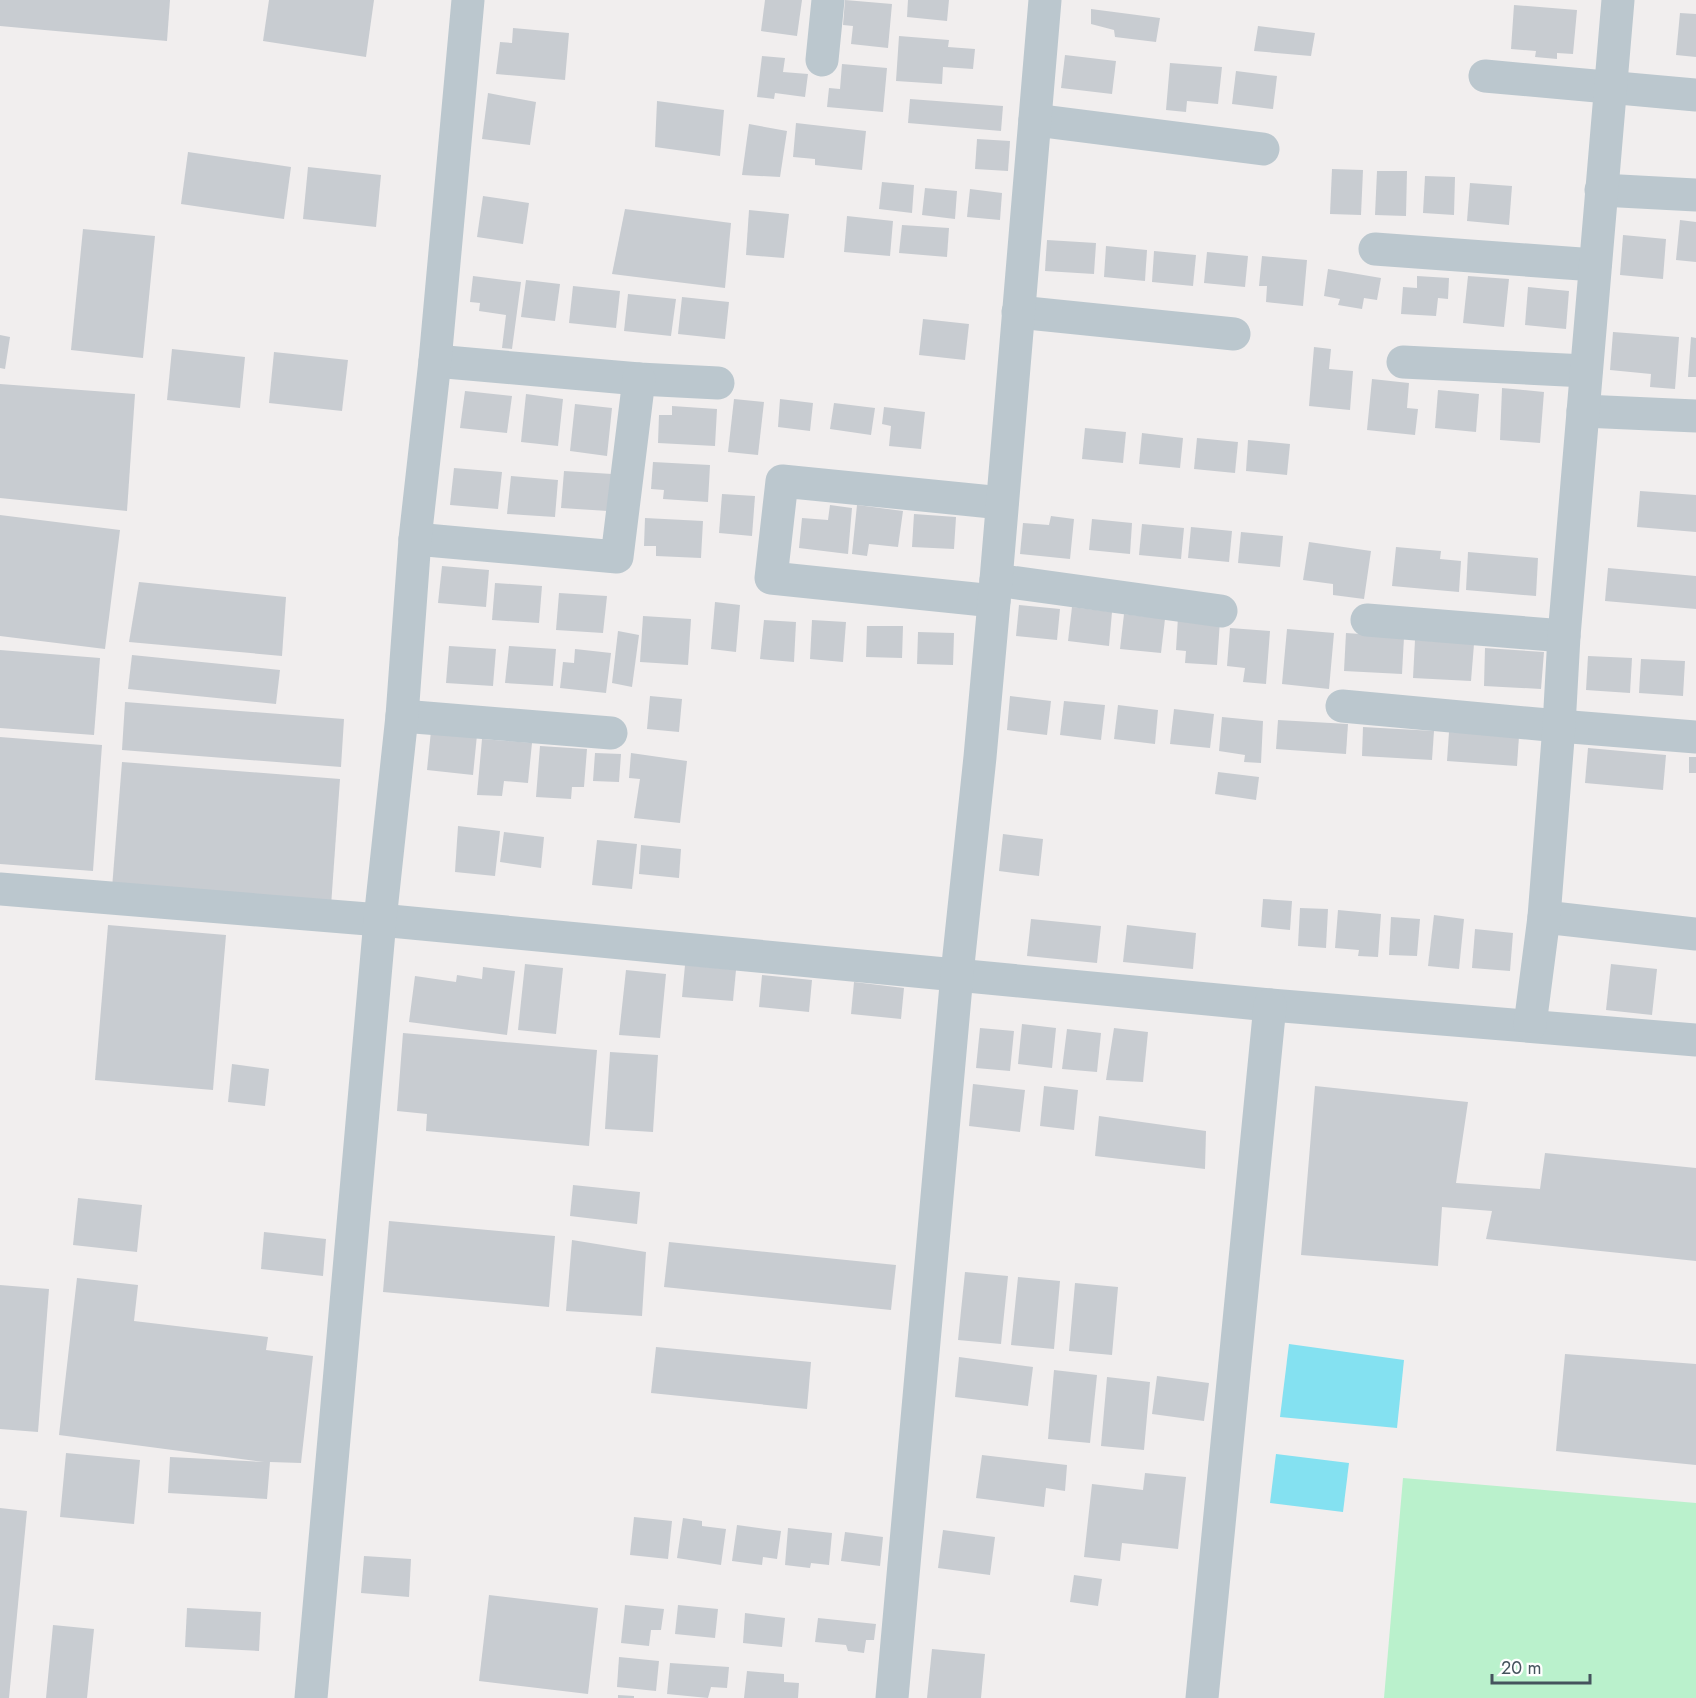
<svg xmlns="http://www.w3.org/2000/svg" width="1696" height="1698" font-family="Jost,sans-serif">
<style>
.green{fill:#baf1cc}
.water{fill:#84e1f1}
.building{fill:#c8ccd1}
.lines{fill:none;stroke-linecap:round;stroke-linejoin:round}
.minor{stroke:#bbc7ce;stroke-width:33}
</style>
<rect width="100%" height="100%" fill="#f1eeee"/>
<polygon class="green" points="1403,1478 1696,1503 1696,1698 1384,1698"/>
<g class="water">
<polygon points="1289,1344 1404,1360 1397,1428 1280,1417"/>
<polygon points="1276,1454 1349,1463 1343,1512 1270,1503"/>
</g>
<g class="building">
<polygon points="0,0 170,0 167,41 0,26"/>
<polygon points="269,0 374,0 366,57 263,41"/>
<polygon points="765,0 802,0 797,36 761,31"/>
<polygon points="845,0 892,4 888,48 851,44 853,26 843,25"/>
<polygon points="908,0 949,0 947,21 907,17"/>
<polygon points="1514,5 1577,10 1573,54 1557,53 1557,59 1535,57 1536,51 1511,49"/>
<polygon points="1091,9 1160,18 1156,42 1115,37 1114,30 1091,24"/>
<polygon points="1680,13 1696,14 1696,57 1676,55"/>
<polygon points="1258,26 1315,33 1311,56 1254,51"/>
<polygon points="513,28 569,33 565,80 496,74 500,42 512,43"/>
<polygon points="899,36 949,40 948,47 975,49 973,69 943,67 942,84 896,81"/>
<polygon points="1065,55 1116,61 1112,94 1061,88"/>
<polygon points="762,56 785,58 783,72 808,74 805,97 775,93 774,99 757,97"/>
<polygon points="1170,63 1222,67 1218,104 1187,101 1186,112 1166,110"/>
<polygon points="842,64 887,68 883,112 827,107 829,88 840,89"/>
<polygon points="1236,71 1277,76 1273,109 1232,104"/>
<polygon points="488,93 536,102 530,145 482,139"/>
<polygon points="910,99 1003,106 1001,131 908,123"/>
<polygon points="657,101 724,110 720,156 655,147"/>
<polygon points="796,123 866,131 862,170 815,165 815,159 793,157"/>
<polygon points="749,124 787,131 780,177 742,175"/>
<polygon points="977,139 1010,141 1008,171 975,169"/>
<polygon points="188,152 291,167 284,219 181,204"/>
<polygon points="308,167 381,175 376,227 303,219"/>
<polygon points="1332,169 1363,170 1361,215 1330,214"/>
<polygon points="1377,171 1407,171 1406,216 1375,215"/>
<polygon points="1425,176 1455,177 1454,215 1423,213"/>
<polygon points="882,182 914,185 912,213 879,209"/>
<polygon points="1470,183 1512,186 1509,225 1467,221"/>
<polygon points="925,188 957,191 955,219 922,215"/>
<polygon points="970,189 1002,193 1000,220 967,217"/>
<polygon points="483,196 529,203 523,244 477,237"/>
<polygon points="625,209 731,223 725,288 612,274"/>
<polygon points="749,210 789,214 784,258 746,255"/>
<polygon points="847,216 893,221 890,256 844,252"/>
<polygon points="1680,220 1696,222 1696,262 1676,260"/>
<polygon points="902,225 949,228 947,257 899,253"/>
<polygon points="83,229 155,236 143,358 71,350"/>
<polygon points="1623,235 1666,239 1663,279 1620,275"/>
<polygon points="1047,240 1096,243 1094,274 1045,271"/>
<polygon points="1106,246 1147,250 1145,281 1104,277"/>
<polygon points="1154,251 1196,255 1193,286 1152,282"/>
<polygon points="1207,252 1248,256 1245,287 1204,283"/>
<polygon points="1262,256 1307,260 1303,306 1266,302 1267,286 1259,286"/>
<polygon points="1328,269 1381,278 1377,300 1364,298 1362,309 1338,305 1340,299 1324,296"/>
<polygon points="473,276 521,282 512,349 502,348 506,315 479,311 480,303 470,302"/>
<polygon points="1417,276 1449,278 1448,299 1438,298 1436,316 1401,314 1403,287 1417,288"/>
<polygon points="1468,276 1509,279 1504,327 1463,323"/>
<polygon points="526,280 560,284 555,321 521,317"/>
<polygon points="573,286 620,291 616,328 569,323"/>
<polygon points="1528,287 1569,291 1566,329 1525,325"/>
<polygon points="628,294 676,299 671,336 624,331"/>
<polygon points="682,297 729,302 725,339 678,334"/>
<polygon points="923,319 969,324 965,360 919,355"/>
<polygon points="1613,332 1679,337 1675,389 1650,387 1651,374 1610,370"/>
<polygon points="0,335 10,337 5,369 0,368"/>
<polygon points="1691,337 1696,338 1696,377 1688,377"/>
<polygon points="1314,347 1331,349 1329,369 1353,371 1350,410 1309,406"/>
<polygon points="172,349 245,357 240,408 167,400"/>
<polygon points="274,352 348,360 342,411 269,403"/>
<polygon points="1372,379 1409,383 1407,408 1418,409 1415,435 1367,430"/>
<polygon points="0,384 135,394 127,511 0,498"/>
<polygon points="1502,388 1544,392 1540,443 1500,440"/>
<polygon points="1438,390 1479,394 1476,432 1435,428"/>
<polygon points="465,391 512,396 507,433 460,428"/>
<polygon points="526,394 563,399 558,446 521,442"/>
<polygon points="734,399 764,402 758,455 728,452"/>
<polygon points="780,399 813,403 810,431 778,427"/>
<polygon points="834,403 875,408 871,435 830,429"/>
<polygon points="575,404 612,408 607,456 570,451"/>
<polygon points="672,406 717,409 715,446 658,443 659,415 672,415"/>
<polygon points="884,407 925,412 921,449 889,446 891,426 882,424"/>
<polygon points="1085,428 1126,432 1123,463 1082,459"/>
<polygon points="1142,433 1183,438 1180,468 1139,464"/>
<polygon points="1197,438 1238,442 1235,473 1194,469"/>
<polygon points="1248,440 1290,444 1287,475 1246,471"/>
<polygon points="653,462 710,465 708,502 663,499 664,490 651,489"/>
<polygon points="454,468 502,472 498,509 450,505"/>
<polygon points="564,471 612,474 608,511 561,508"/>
<polygon points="511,476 558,480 555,517 507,514"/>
<polygon points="1640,491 1696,495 1696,532 1637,527"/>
<polygon points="722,494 755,496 752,536 719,533"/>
<polygon points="830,505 852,508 848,554 799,548 802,518 828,520"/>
<polygon points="857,505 903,511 898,547 869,544 867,556 852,554"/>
<polygon points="914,514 956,517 954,549 912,547"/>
<polygon points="0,515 120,530 105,649 0,636"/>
<polygon points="1051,516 1074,519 1070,559 1020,554 1023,523 1049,525"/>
<polygon points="645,518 703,521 701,558 656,556 656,546 644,546"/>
<polygon points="1092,519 1132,523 1130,554 1089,550"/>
<polygon points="1142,524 1184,528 1181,559 1139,555"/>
<polygon points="1191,527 1232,531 1229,562 1188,558"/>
<polygon points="1241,532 1283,536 1280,567 1238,563"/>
<polygon points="1309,542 1371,551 1364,599 1333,595 1333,584 1303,580"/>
<polygon points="1396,547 1441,551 1440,559 1461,561 1459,592 1392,586"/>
<polygon points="1468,552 1538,558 1536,596 1466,590"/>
<polygon points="442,566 489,570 486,607 438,603"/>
<polygon points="1608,568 1696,576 1696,609 1605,601"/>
<polygon points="139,582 286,597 282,656 129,642"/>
<polygon points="495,583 542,586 539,623 492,620"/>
<polygon points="559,593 607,596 603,633 556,630"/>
<polygon points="715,602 740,605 736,652 711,649"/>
<polygon points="1019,605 1060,609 1057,640 1016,636"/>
<polygon points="1072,607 1112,612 1109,646 1068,641"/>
<polygon points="1124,614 1165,619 1161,653 1120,649"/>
<polygon points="643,616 691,619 688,665 640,662"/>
<polygon points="1178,617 1220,620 1217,665 1185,663 1186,651 1176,650"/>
<polygon points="764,620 796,622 794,662 760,659"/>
<polygon points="812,620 846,622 843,662 810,659"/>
<polygon points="867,626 903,626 902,658 866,657"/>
<polygon points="1230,628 1270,631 1266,684 1243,682 1245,668 1227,666"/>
<polygon points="1287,629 1334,633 1329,689 1282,684"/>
<polygon points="618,631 639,635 632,687 612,683"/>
<polygon points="918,632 954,633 953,665 917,664"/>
<polygon points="1346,633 1404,637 1402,674 1344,671"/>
<polygon points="1415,640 1474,644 1471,681 1413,678"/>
<polygon points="449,646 496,649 493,686 446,683"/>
<polygon points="509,646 556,649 553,686 505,683"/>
<polygon points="1485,648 1544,652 1541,689 1484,686"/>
<polygon points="575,649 611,653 606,693 560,688 563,662 574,663"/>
<polygon points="0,650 100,658 94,735 0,728"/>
<polygon points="132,655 280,670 276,704 128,689"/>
<polygon points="1588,656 1632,658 1630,693 1586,690"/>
<polygon points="1641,659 1685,661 1683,696 1639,693"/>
<polygon points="650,696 682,699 679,732 647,729"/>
<polygon points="1010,696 1051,701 1047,735 1007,730"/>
<polygon points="1064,701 1105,705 1101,740 1060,735"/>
<polygon points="125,702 344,719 341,767 122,750"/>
<polygon points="1118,705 1158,710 1155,744 1114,739"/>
<polygon points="1174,709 1214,714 1210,748 1170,744"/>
<polygon points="1222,717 1263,721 1261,763 1244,762 1245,755 1219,751"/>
<polygon points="1278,720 1348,724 1346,754 1276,749"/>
<polygon points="1363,727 1434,731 1432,760 1362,756"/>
<polygon points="431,731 477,735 473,775 427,770"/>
<polygon points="1449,732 1519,736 1517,766 1447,761"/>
<polygon points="0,737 102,745 93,871 0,864"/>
<polygon points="482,739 532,743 528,783 504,781 502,796 477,795"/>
<polygon points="540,746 587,749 584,787 572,787 571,799 536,797"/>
<polygon points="1588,748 1666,755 1663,790 1585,783"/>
<polygon points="595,753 621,754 619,782 593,781"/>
<polygon points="631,753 687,761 680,823 634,818 640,779 629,778"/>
<rect x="1689" y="757" width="7" height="16"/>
<polygon points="122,762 340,779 331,906 112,888"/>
<polygon points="1218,772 1259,777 1256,800 1215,794"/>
<polygon points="458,826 500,831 495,876 455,872"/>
<polygon points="504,832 544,837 541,868 500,862"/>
<polygon points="1003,834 1043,839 1039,876 999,871"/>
<polygon points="597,840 637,844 632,889 592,885"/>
<polygon points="641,845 681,849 679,878 639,874"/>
<polygon points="1263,899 1292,901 1290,930 1261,927"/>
<polygon points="1300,908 1328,909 1326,948 1298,946"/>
<polygon points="1338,910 1381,914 1378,957 1358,956 1359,950 1335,948"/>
<polygon points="1434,915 1464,919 1459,969 1428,966"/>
<polygon points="1391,917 1420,919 1417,956 1389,955"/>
<polygon points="1031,919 1101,926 1097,963 1027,956"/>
<polygon points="108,925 226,935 213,1090 95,1080"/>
<polygon points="1127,925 1196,933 1193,969 1123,962"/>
<polygon points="1475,929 1513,933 1510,971 1472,968"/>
<polygon points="525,964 563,968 556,1034 518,1030"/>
<polygon points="1611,964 1657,969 1652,1015 1606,1010"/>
<polygon points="685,965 736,970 733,1001 682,997"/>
<polygon points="483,967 515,971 507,1035 409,1022 415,976 456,982 457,975 482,979"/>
<polygon points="626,970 666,974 660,1038 619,1035"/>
<polygon points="762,975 812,980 809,1012 759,1007"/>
<polygon points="854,982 904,988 901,1019 851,1014"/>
<polygon points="1022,1024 1056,1028 1052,1068 1018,1064"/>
<polygon points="980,1028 1014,1031 1010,1071 976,1068"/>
<polygon points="1114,1028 1148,1032 1143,1082 1106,1080"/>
<polygon points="1067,1029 1101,1033 1097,1072 1062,1069"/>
<polygon points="403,1033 597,1050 589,1146 426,1131 427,1114 397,1111"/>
<polygon points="610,1052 658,1055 653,1132 605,1129"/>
<polygon points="232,1064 269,1069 265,1106 228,1102"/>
<polygon points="973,1084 1025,1090 1020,1132 969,1126"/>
<polygon points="1044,1086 1078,1090 1074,1130 1040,1126"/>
<polygon points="1315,1086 1468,1102 1456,1183 1540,1189 1545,1153 1696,1168 1696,1261 1486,1239 1492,1211 1442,1207 1438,1266 1301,1255"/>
<polygon points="1099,1116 1206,1131 1205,1169 1095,1156"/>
<polygon points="573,1185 640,1192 637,1224 570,1216"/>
<polygon points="78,1198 142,1205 137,1252 73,1245"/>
<polygon points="389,1221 555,1236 549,1307 383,1292"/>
<polygon points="264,1232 326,1239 323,1276 261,1269"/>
<polygon points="572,1240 646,1252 642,1316 566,1311"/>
<polygon points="669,1242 896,1265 891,1310 664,1287"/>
<polygon points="965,1272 1008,1276 1001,1344 958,1340"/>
<polygon points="1018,1277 1060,1281 1054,1349 1011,1345"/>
<polygon points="77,1278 138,1285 134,1321 268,1337 266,1350 313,1356 301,1463 270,1462 267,1499 168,1493 170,1457 264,1462 59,1435"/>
<polygon points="1075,1283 1118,1287 1112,1355 1069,1351"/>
<polygon points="0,1285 49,1289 38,1432 0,1429"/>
<polygon points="656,1347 811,1362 807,1409 651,1393"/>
<polygon points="1565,1354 1696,1364 1696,1465 1556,1451"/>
<polygon points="959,1357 1033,1367 1028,1406 955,1397"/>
<polygon points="1054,1370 1097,1375 1090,1443 1048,1439"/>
<polygon points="1157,1376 1209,1383 1204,1421 1152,1414"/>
<polygon points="1107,1377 1150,1382 1144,1450 1101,1446"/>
<polygon points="66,1453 140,1460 134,1524 60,1517"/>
<polygon points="982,1455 1067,1465 1065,1491 1046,1488 1044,1507 976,1498"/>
<polygon points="1145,1473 1186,1477 1178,1549 1122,1543 1120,1561 1084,1557 1092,1484 1143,1490"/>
<polygon points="0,1508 27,1511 9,1698 0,1698"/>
<polygon points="634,1517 672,1521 668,1559 630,1555"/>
<polygon points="683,1518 702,1521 702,1526 726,1529 721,1565 677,1558"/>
<polygon points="737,1525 781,1531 777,1559 763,1557 762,1565 732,1561"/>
<polygon points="788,1528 832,1533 829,1565 811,1563 810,1568 785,1565"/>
<polygon points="943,1530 995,1537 990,1575 938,1568"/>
<polygon points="845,1532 883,1537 880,1566 841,1561"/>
<polygon points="364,1556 411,1559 409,1597 361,1593"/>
<polygon points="1074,1575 1102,1579 1098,1606 1070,1602"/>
<polygon points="489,1595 598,1608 588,1694 479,1681"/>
<polygon points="625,1605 664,1609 661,1630 651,1630 649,1646 621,1643"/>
<polygon points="678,1605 718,1609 715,1638 675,1634"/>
<polygon points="187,1608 261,1612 259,1651 185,1647"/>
<polygon points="745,1613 785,1618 782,1647 743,1643"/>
<polygon points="818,1618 876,1624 874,1640 866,1640 864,1653 848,1651 846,1645 815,1642"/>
<polygon points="53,1625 94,1629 87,1698 46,1698"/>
<polygon points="932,1649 985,1654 981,1698 927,1698"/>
<polygon points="619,1657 659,1661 656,1691 617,1687"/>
<polygon points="670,1663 729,1667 727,1688 711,1687 708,1698 667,1694"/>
<polygon points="747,1671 784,1674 784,1682 799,1683 798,1698 744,1698"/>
<polygon points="618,1695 634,1696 634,1698 618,1698"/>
</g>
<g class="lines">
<g class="minor">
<polyline points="822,60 828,0"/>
<polyline points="1485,76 1696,95"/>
<polyline points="1035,120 1263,149"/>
<polyline points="1601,190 1696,195"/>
<polyline points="1375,249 1595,265"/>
<polyline points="1018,312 1234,334"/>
<polyline points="435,361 639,379 718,383"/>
<polyline points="1403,362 1586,371"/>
<polyline points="1583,411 1696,416"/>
<polyline points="415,539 617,557 639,379"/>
<polyline points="996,580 1221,611"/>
<polyline points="994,601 771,578 782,481 1002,503"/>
<polyline points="1367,620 1564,636"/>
<polyline points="1342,706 1559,726 1696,737"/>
<polyline points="402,716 611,733"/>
<polyline points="0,889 380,920 1270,1005 1696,1040"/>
<polyline points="1544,917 1696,934"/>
<polyline points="1530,1025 1544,917 1559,726 1564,636 1618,0"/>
<polyline points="311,1698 380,920 402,716 415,539 435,361 468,0"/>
<polyline points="892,1698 957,974 980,757 996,580 1045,0"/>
<polyline points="1202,1698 1270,1005"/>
</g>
</g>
<path d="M1492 1674v9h98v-9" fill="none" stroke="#45535d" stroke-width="3"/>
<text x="1501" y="1674" font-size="18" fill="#45535d" stroke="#ffffff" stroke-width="4.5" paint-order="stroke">20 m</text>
</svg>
